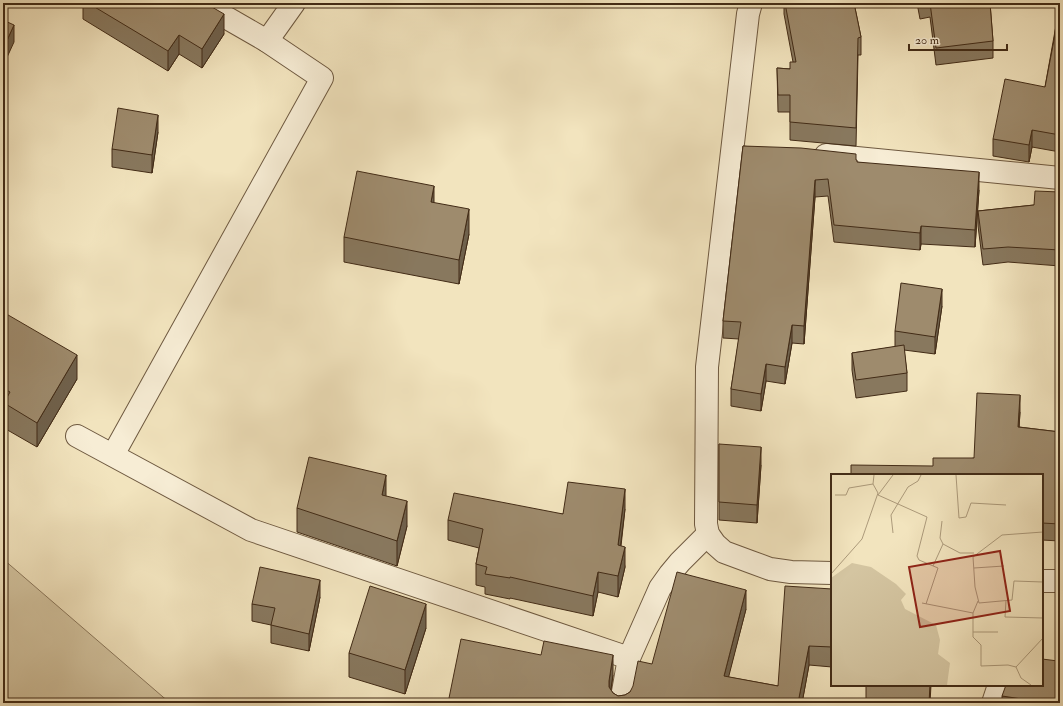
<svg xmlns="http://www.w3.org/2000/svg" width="1063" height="706" font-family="'IM FELL Double Pica',serif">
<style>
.green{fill:#d4c5a1;stroke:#8b785c}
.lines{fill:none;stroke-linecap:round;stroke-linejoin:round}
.street-casing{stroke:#6e5940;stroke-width:24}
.street{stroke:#f7edd5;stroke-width:22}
.wall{fill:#88785e;stroke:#422b16}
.shaded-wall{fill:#6f614c;stroke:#422b16}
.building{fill:#9e8b6d;stroke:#422b16}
.inset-road{fill:none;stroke:#ac9a7b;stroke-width:1}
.view{fill:#8f2418;fill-opacity:0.15;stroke:#8f2418;stroke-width:2}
.inset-edge{fill:none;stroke:#422b16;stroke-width:2}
</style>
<rect width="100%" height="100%" fill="#f2e4be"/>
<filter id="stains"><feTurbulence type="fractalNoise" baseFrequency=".005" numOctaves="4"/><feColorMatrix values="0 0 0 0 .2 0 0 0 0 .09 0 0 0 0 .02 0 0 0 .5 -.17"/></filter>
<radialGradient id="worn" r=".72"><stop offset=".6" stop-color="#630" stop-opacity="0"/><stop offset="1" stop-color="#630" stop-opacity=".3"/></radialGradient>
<polygon class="green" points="3,558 3,559 170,703 3,703"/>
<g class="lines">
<defs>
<g id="street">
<polyline points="751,3 748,14 707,367 706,524 708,534 715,544 724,552 751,562 770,569 791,572 832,573"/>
<polyline points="267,41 294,3"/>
<polyline points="826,155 1060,178"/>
<polyline points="77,436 251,530 629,658"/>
<polyline points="113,455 322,78 267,41 201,3"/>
<polyline points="1042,581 1060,581"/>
<polyline points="621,703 629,658 660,588 670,574 680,562 708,534"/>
<polyline points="993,703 999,685"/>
</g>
</defs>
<use href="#street" class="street-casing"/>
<use href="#street" class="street"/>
</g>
<g class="wall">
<polygon points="83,3 205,3 224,34 202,68 179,54 168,71 83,19"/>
<polygon points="784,3 854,3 861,37 861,55 858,55 856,146 790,140 790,112 778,112 777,68 790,69 793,62 784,14"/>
<polygon points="917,3 990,3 993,41 993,58 936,65 930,17 920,19"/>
<polygon points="1060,3 1060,152 1032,147 1029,162 993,156 993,139 1045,87"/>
<polygon points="158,132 152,173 112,167 112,149"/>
<polygon points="743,146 856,160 857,162 979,190 975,247 921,244 920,250 834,242 828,196 815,197 804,344 792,343 785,384 766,381 761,411 731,406 731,389 739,339 723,338 723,321"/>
<polygon points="1060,192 1060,266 1008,262 983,265 978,226 978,211 1034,205"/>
<polygon points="469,234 459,284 344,262 344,237"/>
<polygon points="942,306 935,354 904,350 907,373 907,391 856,398 852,370 852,353 895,347 895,331"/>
<polygon points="3,312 77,379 37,447 4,428 4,413 3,413"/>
<polygon points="1020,412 1019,427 1060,432 1060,541 1042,540 1042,475 933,466 974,458"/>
<polygon points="719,444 761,465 757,523 719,520"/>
<polygon points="386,496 407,526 397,566 297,532 297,508"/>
<polygon points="625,509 621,546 625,567 618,597 598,592 593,616 510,598 510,599 485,594 485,587 476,585 476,564 479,548 448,540 448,520 563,514"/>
<polygon points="832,589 832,667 809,665 802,703 448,703 613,675 611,690 613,693 618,696 625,695 630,692 652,664 746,609 728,677 778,686"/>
<polygon points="320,597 309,651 271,643 271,625 252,621 252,604"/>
<polygon points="426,628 405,694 349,677 349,653"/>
<polygon points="1002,696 1060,703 1002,703"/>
</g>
<g class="shaded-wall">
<polygon points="224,14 224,34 202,68 202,49"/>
<polygon points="14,25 14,42 3,66 3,49"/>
<polygon points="179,35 179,54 168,71 168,51"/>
<polygon points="158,115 158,132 152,173 152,155"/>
<polygon points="1032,130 1032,147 1029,162 1029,145"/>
<polygon points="979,172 979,190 975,247 975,230"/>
<polygon points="815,180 815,197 804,344 804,326"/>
<polygon points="434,186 434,210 431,202"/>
<polygon points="469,209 469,234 459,284 459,260"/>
<polygon points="921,226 921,244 920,250 920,233"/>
<polygon points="942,289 942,306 935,354 935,337"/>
<polygon points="792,325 792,343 785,384 785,367"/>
<polygon points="77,355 77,379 37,447 37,423"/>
<polygon points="766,364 766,381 761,411 761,394"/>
<polygon points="1020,395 1020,412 1018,444 1018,427"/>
<polygon points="761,447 761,465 757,523 757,505"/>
<polygon points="386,475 386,500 382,495"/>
<polygon points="625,489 625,509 618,566 618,545"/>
<polygon points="407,501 407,526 397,566 397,541"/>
<polygon points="625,547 625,567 618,597 618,576"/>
<polygon points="598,572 598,592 593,616 593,596"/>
<polygon points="320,580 320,597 309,651 309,634"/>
<polygon points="746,590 746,609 724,695 724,676"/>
<polygon points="426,604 426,628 405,694 405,670"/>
<polygon points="809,646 809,665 802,703 798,703"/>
<polygon points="613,655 613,675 609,701 609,681"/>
<polygon points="930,685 931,685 930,703 929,703"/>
</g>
<g class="building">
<polygon points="88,3 205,3 224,14 202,49 179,35 168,51"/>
<polygon points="785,3 854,3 861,37 858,38 856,128 790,122 790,95 778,95 777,68 790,69 790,62 796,62"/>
<polygon points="930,3 990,3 993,41 936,48"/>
<polygon points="1059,3 1060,3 1060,135 1032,130 1029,145 993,139 1005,79 1045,87 1054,40"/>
<polygon points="3,20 14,25 3,49"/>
<polygon points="118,108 158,115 152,155 112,149"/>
<polygon points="743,146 801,148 856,154 856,160 857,160 857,162 979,172 975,230 921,226 920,233 834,225 828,179 815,180 804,326 792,325 785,367 766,364 761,394 731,389 741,322 723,321"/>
<polygon points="357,171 434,186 431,202 469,209 459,260 344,237"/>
<polygon points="1035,191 1060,192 1060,250 1008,247 983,249 978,211 1034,205"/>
<polygon points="901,283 942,289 935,337 895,331"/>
<polygon points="3,312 77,355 37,423 4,403 10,392 3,388"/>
<polygon points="904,345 907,373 856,380 852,353"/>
<polygon points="977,393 1020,395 1018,427 1060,432 1060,524 1042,523 1042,475 851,475 851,465 933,466 933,458 974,458"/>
<polygon points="719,444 761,447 757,505 719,502"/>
<polygon points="309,457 386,475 382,495 407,501 397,541 297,508"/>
<polygon points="568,482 625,489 618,545 625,547 618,576 598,572 593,596 510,577 510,578 485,574 487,567 476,564 483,529 448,520 454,493 563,514"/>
<polygon points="260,567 320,580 309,634 271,625 275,608 252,604"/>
<polygon points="677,572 746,590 724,676 778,686 785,586 832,589 832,647 809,646 798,703 448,703 461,639 541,655 544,641 613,655 609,681 609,687 613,693 618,696 625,695 630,692 633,686 638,661 652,664"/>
<polygon points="370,586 426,604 405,670 349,653"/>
<polygon points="1060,651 1060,703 1048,703 1002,696 1006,685 1042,685 1042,659 1058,661"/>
<polygon points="866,685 930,685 929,703 866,703"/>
</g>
<g transform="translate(831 474)">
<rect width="212" height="212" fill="#f2e4be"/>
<path d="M 21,89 L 40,93 L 65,110 L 75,120 L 70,126 L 74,135 L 105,151 L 109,166 L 107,180 L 119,189 L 116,211 L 0,211 L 0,104 Z" fill="#d4c5a1"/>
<path class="inset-road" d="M 62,1 L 47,21 L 96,43 L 86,82 L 88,86 L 107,94 L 95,130M 125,1 L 128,44 L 135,43 L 140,29 L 175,31M 4,21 L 15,21 L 18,14 L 42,10M 111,47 L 109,64 L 112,70M 212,58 L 171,61 L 142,83 L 144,113 L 148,129 L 181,126 L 183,107 L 212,108M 62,59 L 60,41 L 77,13 L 87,7 L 90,1M 102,92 L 112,70 L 129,79 L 143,79M 143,94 L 173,92M 0,100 L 31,65 L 47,19 L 42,10 L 43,1M 175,126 L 174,143 L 212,144M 147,127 L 142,139 L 142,163 L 150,171 L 150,192 L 177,191 L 185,193M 91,129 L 142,139M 142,158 L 167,158M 200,211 L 190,204 L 185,193 L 212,164"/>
<path class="view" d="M 169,77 L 179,137 L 89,153 L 78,93 Z"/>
<rect width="212" height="212" class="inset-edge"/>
</g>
<rect width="1063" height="706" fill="none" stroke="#f2e4be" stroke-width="16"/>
<rect x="4" y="4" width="1055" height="698" fill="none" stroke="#422b16" stroke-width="2"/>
<rect x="8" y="8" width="1047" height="690" fill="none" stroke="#422b16"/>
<path d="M909 44v6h98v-6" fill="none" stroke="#422b16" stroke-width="2"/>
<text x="915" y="44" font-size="12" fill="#422b16" stroke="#f7edd5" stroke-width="3" paint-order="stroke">20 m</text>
<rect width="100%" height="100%" filter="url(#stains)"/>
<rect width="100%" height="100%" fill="url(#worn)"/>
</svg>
